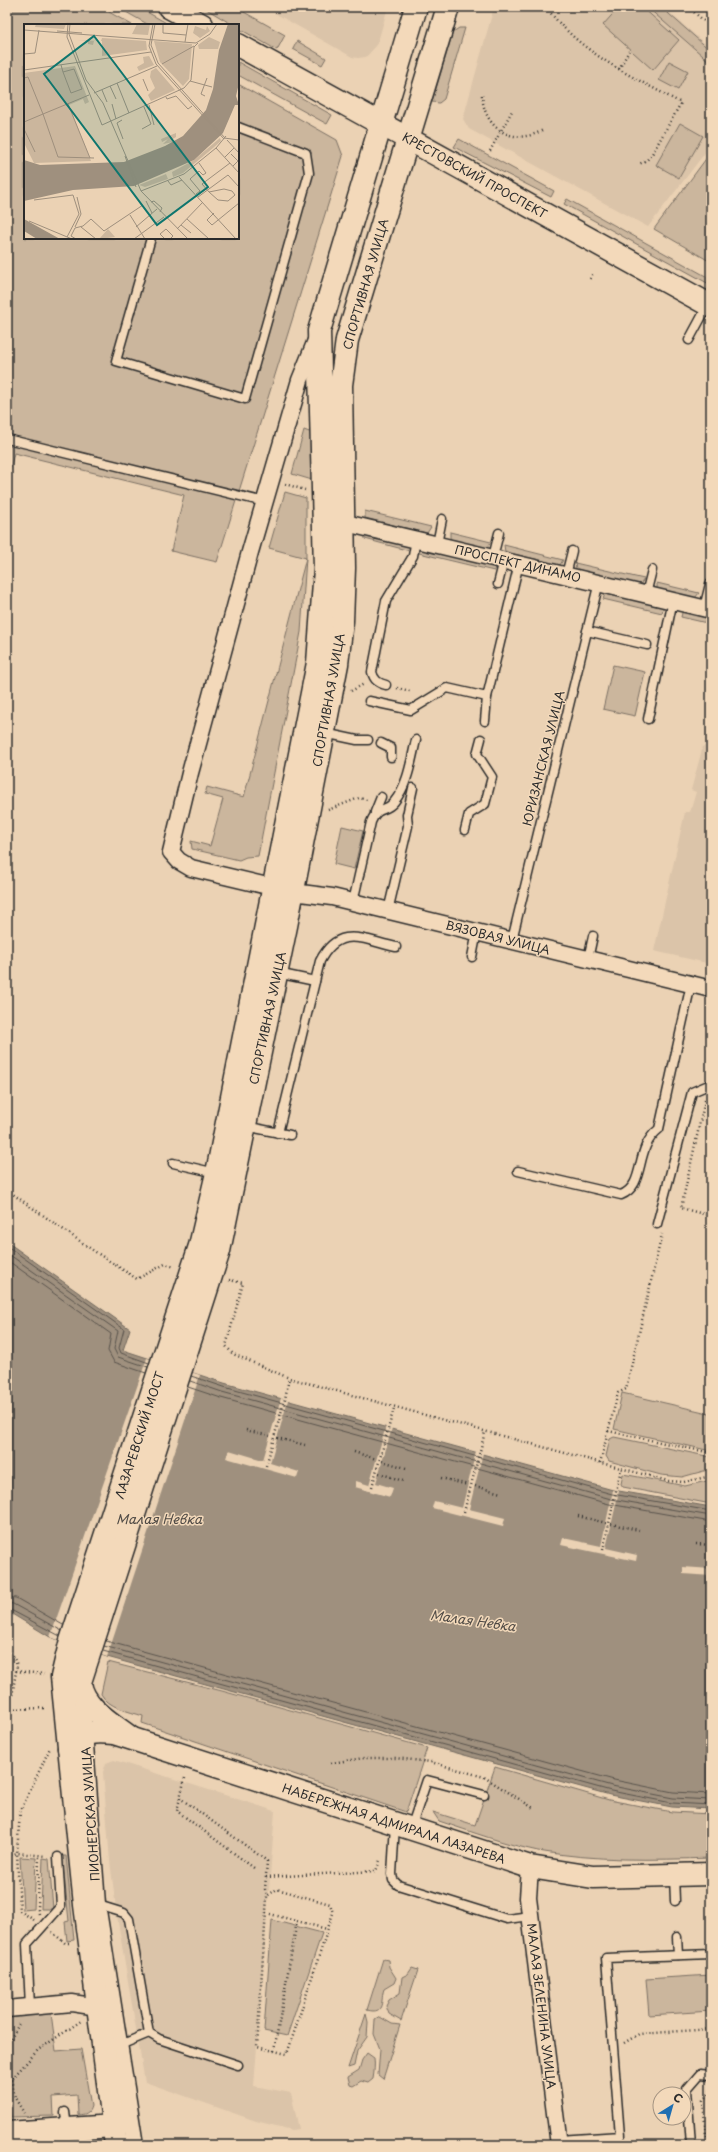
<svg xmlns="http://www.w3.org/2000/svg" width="718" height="2152" font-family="'Playpen Sans',sans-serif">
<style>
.built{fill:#dbc4a9}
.green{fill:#cbb69d;stroke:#7b7064}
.water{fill:#9f907e;stroke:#71685d}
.pier{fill:#ebd2b4}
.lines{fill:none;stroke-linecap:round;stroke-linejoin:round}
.shore{stroke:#59534c;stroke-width:1}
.lane-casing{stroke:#2b2b2b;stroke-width:11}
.street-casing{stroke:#2b2b2b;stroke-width:19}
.secondary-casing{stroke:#2b2b2b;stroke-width:25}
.path{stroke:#2b2b2b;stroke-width:2.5;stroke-dasharray:1 3;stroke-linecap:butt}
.lane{stroke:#f3d9ba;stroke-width:8}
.street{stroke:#f3d9ba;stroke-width:16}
.secondary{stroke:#f3d9ba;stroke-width:22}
.labels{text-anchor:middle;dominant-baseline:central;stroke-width:3;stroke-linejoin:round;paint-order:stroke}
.street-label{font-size:12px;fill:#2b2b2b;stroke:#f3d9ba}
.water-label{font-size:13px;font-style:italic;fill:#4e4944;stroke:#f3d9ba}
.inset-road{fill:none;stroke:#9e8f7d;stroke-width:1}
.view{fill:#0f766e;fill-opacity:0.15;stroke:#0f766e;stroke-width:2}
.inset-edge{fill:none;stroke:#2b2b2b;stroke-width:2}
</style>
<rect width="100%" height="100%" fill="#ebd2b4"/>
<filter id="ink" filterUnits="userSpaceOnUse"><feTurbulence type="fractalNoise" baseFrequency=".025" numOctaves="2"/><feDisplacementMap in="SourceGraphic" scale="8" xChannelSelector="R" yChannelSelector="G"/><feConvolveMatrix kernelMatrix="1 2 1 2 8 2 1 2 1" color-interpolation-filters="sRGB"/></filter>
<g filter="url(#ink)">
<g class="built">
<polygon points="264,7 388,7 377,45 366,57 358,58 352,57"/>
<polygon points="494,7 663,7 711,49 711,145 648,227 469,129 463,119"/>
<polygon points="703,746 711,747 711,964 654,951 685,812 690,812 696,792 691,790"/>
<polygon points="114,1760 275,1811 254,2086 291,2093 299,2129 292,2130 256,2121 145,2082 117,1916 110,1861 103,1772 106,1763"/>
</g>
<g class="green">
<polygon points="7,7 100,7 132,25 25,25 25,238 238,238 238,84 337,140 343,156 217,562 171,551 184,495 14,453 7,482"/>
<polygon points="117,7 138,7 170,25 149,25"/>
<polygon points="203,7 235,7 285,35 277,50 238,28 238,25 233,25"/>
<polygon points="619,7 642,7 679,40 653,70 603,25"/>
<polygon points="647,7 661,7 711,51 711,63"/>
<polygon points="459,28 465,28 444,99 439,103 432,102 453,32"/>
<polygon points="297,41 326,58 322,65 293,49"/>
<polygon points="669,61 688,71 678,90 659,80"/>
<polygon points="238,62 332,115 327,124 238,75"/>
<polygon points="680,123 703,136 679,178 656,165"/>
<polygon points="459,139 554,191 551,197 454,147"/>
<polygon points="711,152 711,262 654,229"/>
<polygon points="567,199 711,279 711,285 564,204"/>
<polygon points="304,430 312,433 312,480 292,474"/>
<polygon points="285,492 306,498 306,558 301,632 258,856 246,857 239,860 192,849 191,841 210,846 223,799 205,794 207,787 244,797 306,558 269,548"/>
<polygon points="365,511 431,527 427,533 365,518"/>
<polygon points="365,532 409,544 410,551 365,539"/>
<polygon points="450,532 491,542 487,548 450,539"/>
<polygon points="504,545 563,560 560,565 505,552"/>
<polygon points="421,547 495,566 494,571 419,553"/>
<polygon points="575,563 644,579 640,585 576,569"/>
<polygon points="657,583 699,593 695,598 657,589"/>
<polygon points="606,592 664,604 662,613 603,599"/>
<polygon points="683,609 711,615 711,624 681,617"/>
<polygon points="613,665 645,672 635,716 603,709"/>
<polygon points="342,826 363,831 354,869 334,864"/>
<polygon points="622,1393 708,1413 711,1417 711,1451 614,1429"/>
<polygon points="614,1437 711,1457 711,1469 682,1477 661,1475 609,1461 606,1456 610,1439"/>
<polygon points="623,1474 685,1486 711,1480 711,1504 623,1487 621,1484"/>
<path d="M 108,1662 L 222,1691 L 427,1748 L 406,1812 L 142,1723 L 143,1716 C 128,1711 109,1708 101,1694 Z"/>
<path d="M 495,1767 L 609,1800 L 672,1812 L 711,1814 L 711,1858 C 654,1860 594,1861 538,1851 C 505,1844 472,1832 439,1821 L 433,1812 L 475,1825 Z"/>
<polygon points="62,1856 66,1856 74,1940 67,1941 65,1922 69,1921"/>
<polygon points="20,1857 36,1858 34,1909 23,1910"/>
<polygon points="43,1858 49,1859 53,1909 41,1909"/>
<polygon points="7,1920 10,1920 13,1998 7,1998"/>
<polygon points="272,1920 322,1933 287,2036 264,2031"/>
<path d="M 383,1959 L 388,1960 L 389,1967 L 396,1978 L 394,1983 L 384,1989 C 380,2000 386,2015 367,2010 Z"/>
<polygon points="412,1968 418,1970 401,2021 389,2014 386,2006 389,2000 400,1993 402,1977 408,1974"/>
<polygon points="711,1975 711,2011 649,2015 646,1979"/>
<path d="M 51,2013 L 56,2051 L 81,2049 L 91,2106 C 89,2114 85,2114 78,2115 L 77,2095 L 53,2097 L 54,2116 L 11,2117 L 10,2105 L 7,2104 L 7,2018 Z"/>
<polygon points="366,2014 368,2022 367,2037 357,2051 354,2066 348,2068"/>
<polygon points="380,2017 392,2024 400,2025 383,2079 378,2075 380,2049 374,2034 375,2020"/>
<path d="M 367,2053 L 374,2058 C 375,2064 374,2073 373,2079 L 368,2083 L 361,2081 L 353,2086 L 350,2085 L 348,2077 L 359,2070 L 362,2060 Z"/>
</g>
<polygon class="water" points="7,1242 130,1329 123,1350 224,1383 613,1490 711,1507 711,1809 672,1807 610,1795 107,1657 50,1637 7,1611"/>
<g class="pier">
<polygon points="147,1358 200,1375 107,1657 50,1637"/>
<polygon points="281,1398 288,1400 270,1463 299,1472 297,1478 226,1458 229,1450 263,1460"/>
<polygon points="386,1426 392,1428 376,1483 393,1488 390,1497 355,1487 356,1481 369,1485"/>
<polygon points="476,1451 483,1453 469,1509 505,1518 503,1526 432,1508 434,1501 462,1508"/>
<polygon points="613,1490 619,1491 606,1548 637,1555 636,1561 561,1545 563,1538 601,1546"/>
<polygon points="683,1567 711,1569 711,1576 683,1574"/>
</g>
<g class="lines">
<g class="shore">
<polyline points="7,1246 124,1329 119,1348 121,1353 149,1363"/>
<polyline points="7,1253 118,1331 114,1349 118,1357 148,1367"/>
<polyline points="7,1260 111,1334 108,1351 114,1362 146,1373"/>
<polyline points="191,1376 224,1387 612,1494 711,1511"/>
<polyline points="190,1381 222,1392 611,1499 711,1516"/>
<polyline points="188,1387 221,1398 609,1504 711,1522"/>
<polyline points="7,1597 16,1598 63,1625"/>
<polyline points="7,1603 13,1604 62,1631"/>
<polyline points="7,1608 60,1636"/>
<polyline points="106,1641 614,1780 673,1792 711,1794"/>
<polyline points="104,1646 612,1786 673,1798 711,1800"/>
<polyline points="103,1651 611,1791 672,1803 711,1805"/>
</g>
<defs>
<g id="lane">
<polyline points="151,238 116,361 245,399 309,173 306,153 238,127"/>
<polyline points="689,340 708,305"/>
<polyline points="7,439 265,502"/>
<polyline points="437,544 442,519"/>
<polyline points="493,557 499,533"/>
<polyline points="566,575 572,551"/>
<polyline points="498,584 504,560"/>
<polyline points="646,594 652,570"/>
<polyline points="704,608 710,584"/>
<polyline points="587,631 647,645"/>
<path d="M 386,685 C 378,683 374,680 372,672 L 386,601 L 413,556 L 416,539"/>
<polyline points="369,701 411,710 447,688 487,697"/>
<polyline points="648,719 673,600"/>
<polyline points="485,721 487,697 519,563"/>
<polyline points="324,733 357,740 368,740"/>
<polyline points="381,743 391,748 391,757"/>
<polyline points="375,812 381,797"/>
<polyline points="465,830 469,814 485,804 492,777 477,754 481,739"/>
<path d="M 353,902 L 371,822 C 378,805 385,813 394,802 C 408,785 411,761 416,740"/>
<polyline points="388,911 408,826 407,815 413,788"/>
<polyline points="512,940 599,582"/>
<polyline points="472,957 477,932"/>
<polyline points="588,959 593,936"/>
<polyline points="277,973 315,981"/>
<polyline points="245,1126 290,1135"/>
<path d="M 278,1133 L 320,961 C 339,924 363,940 396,947"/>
<polyline points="173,1163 216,1173"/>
<path d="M 518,1171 L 621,1195 C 647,1185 633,1149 659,1129 L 691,984"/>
<polyline points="657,1224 692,1092 711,1084"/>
<polyline points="395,1825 392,1874 393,1880 398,1885 507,1919 530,1916"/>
<polyline points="411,1828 427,1780 484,1795"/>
<polyline points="674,1876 675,1901"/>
<polyline points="95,1904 124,1913 129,1919 149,2033 118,2046"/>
<polyline points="677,1937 678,1955"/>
<polyline points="30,2007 27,1944 61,1906 58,1857"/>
<polyline points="149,2033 159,2039 238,2065"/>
<polyline points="65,2112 67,2128"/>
<polyline points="559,2140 620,2136 606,1958 711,1954"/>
<polyline points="691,2145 687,2089 700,2074 711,2075"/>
</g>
<g id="street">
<polyline points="317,338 300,380 250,552 190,773 171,852 179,861 191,868 293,892 332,897 711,989"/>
<polyline points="333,520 711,610"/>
<polyline points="81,1692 97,1904 135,2145"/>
<polyline points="530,1867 528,1898 559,2145"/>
<polyline points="7,2009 72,2003 98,2007"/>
</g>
<g id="secondary">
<polyline points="169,7 202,25"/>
<polyline points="238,45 711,306"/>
<path d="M 131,1738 C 113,1724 82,1707 80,1682 L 219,1251 L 286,926 L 337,664 L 342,621 L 344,568 L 341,385 L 347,340 L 448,7"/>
<path d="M 69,1748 C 80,1731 95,1731 114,1733 L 530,1867 L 593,1877 L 711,1874"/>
<polyline points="7,2133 114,2126"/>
<polyline points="116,2145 85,1905 62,1677 70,1644 200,1246 217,1173 318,663 325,569 319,331 416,7"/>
</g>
</defs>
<use href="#lane" class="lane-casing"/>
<use href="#street" class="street-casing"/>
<use href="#secondary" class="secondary-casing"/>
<g class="path">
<path d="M 546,7 C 581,54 630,75 681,103 L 652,154 L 646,161 L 639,164"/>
<polyline points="688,7 711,27"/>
<polyline points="619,69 629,51"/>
<path d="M 482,95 C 484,129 513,147 543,130"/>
<polyline points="490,151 512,111"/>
<polyline points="590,279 593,273"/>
<polyline points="285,484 305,490"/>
<polyline points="397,688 410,691"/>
<polyline points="351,691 364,684"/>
<polyline points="328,810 359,798 367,800"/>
<polyline points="705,1100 681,1208 711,1216"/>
<polyline points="7,1190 94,1251 137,1279 165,1264 175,1267"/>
<polyline points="229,1280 243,1283 226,1346 233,1354 289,1378 668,1481 684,1482 711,1476"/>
<polyline points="711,1390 709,1398 711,1399"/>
<polyline points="246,1430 270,1436"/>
<polyline points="608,1431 711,1453"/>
<polyline points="277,1438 305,1445"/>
<polyline points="354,1452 376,1459"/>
<polyline points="382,1461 406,1468"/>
<polyline points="600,1463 618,1393 626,1389 662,1234"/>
<polyline points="266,1466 285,1399 289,1378"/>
<polyline points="379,1473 403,1481"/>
<polyline points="441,1478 468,1485"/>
<polyline points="475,1486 501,1493"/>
<polyline points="372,1487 394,1408"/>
<polyline points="464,1512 485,1432"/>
<polyline points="578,1516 606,1523"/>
<polyline points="611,1524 639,1530"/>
<polyline points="696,1544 711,1545"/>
<polyline points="603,1550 621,1469"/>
<polyline points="7,1650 13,1656 17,1665 7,1728"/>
<polyline points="16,1671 44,1674"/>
<polyline points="7,1709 46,1708"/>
<polyline points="331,1763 364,1758 395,1758 431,1762 484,1777 535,1809"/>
<polyline points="185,1778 180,1798 267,1861 265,1889 267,1896 257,2047 287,2054 333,1913 330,1904 277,1889 267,1896"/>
<polyline points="180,1798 177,1811 254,1868"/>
<polyline points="7,1856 17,1853 46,1856"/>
<polyline points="266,1877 376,1871 380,1860"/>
<polyline points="266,1913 327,1929"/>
<polyline points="39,1914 38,1910 39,1855"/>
<polyline points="34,1920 20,1911 17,1853 20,1812 50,1748"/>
<polyline points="52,1932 65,1943 71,1943"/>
<polyline points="624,2043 639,2034 711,2029"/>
<polyline points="7,2046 19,2024"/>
<polyline points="274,2051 297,1921"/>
<polyline points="7,2060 15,2098 24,2113"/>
<polyline points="7,2084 38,2050 81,2021"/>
<polyline points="711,2091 703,2100 706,2135 711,2142"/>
</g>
<use href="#lane" class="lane"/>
<use href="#street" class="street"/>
<use href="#secondary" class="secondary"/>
</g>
</g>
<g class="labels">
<g class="street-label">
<text transform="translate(475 175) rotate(29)">КРЕСТОВСКИЙ ПРОСПЕКТ</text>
<text transform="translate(365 284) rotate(-74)">СПОРТИВНАЯ УЛИЦА</text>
<text transform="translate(518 563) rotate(13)">ПРОСПЕКТ ДИНАМО</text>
<text transform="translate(328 700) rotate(-80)">СПОРТИВНАЯ УЛИЦА</text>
<text transform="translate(543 758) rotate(-76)">ЮРИЗАНСКАЯ УЛИЦА</text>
<text transform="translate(498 937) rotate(14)">ВЯЗОВАЯ УЛИЦА</text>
<text transform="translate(267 1018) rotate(-78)">СПОРТИВНАЯ УЛИЦА</text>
<text transform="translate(139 1435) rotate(-72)">ЛАЗАРЕВСКИЙ МОСТ</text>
<text transform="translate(90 1814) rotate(-94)">ПИОНЕРСКАЯ УЛИЦА</text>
<text transform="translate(394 1823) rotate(18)">НАБЕРЕЖНАЯ АДМИРАЛА ЛАЗАРЕВА</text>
<text transform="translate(542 2006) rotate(83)">МАЛАЯ ЗЕЛЕНИНА УЛИЦА</text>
</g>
<g class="water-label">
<text x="159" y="1518">Малая Невка</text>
<text transform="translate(473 1620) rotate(8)">Малая Невка</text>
</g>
</g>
<g transform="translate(24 24)">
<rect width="215" height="215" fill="#ebd2b4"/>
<path d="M 12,0 L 42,0 L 40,5 L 11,3 ZM 113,0 L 126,0 L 124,11 L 108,10 ZM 171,2 L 182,6 L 183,2 L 186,7 L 176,14 L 169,9 ZM 185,13 L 196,18 L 194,25 L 175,25 L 174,21 ZM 78,14 L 122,17 L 123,26 L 78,32 L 78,17 L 70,17 L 69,21 L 64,20 L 64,16 L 53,16 L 77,17 ZM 130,17 L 168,20 L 165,55 L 159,62 L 136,38 ZM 125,32 L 130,41 L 115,47 L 113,43 L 120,39 L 119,33 ZM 51,42 L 65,78 L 61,80 L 59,75 L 45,81 L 67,137 L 10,139 L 0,119 L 0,49 ZM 132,44 L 151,66 L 127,77 L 124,71 L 131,64 L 126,53 L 127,47 ZM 152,109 L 152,113 L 144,118 L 148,116 L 149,118 L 139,120 L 144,115 L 138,118 L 137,115 ZM 196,114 L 197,117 L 189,124 L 159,149 L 149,153 L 148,148 L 170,136 ZM 142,150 L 144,155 L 121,163 L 115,161 ZM 84,205 L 91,213 L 76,215 L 76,214 Z" fill="#cbb69d"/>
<path d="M 204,0 L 215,0 L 215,59 L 212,72 L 215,81 L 211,81 L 199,109 L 170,136 L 110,162 L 49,166 L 0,177 L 0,136 L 16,141 L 100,138 L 141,122 L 159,112 L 182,86 L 189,65 L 195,26 ZM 0,195 L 36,215 L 13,215 L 0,207 Z" fill="#9f907e"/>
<path class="inset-road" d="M 44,0 L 43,13 L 78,101 L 160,64 L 167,56 L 170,23 L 174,19M 46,0 L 45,10 L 62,56 L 79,79 L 117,167M 129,0 L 125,22 L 132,40 L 200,115M 131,0 L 127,21 L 134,39 L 201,114M 139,0 L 139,9 L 162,11M 0,6 L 172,19 L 186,10 L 193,0M 33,7 L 58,9M 161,18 L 164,0M 0,30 L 11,29 L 15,6M 138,40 L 170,22M 37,41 L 39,48 L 47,69 L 58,65 L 50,45 L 39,48M 0,46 L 127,28M 0,54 L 4,53 L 19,90 L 0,98M 119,55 L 124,67M 166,57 L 188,63M 93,59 L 105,89M 86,62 L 92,75M 78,66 L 83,78M 70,69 L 133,42M 65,71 L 19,90 L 34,133 L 70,134M 181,72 L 177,70 L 183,54M 142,73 L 143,75 L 152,72 L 164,85 L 168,82M 44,80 L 66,134M 88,80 L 92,95M 125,81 L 130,101M 98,96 L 93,99 L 99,115M 0,105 L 11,128M 118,105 L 127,100 L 120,83M 200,114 L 215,116M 203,116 L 215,129M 192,124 L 215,149M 207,130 L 214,137 L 209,142M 101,132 L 112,163M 201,133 L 210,124M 155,153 L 212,215M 144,157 L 147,161 L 158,156M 185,168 L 200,165 L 208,167 L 211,171 L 204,177 L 194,176 L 185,168 L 178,160 L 206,139M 172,170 L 176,167 L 166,155 L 175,147 L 179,151 L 182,149 L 175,139M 174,173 L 204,151 L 215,163M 10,176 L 49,171 L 55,190 L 43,213M 122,177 L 128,189M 127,178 L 130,177 L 138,184 L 136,188M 190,189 L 183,196 L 188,201 L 215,179M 106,191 L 121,215M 163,195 L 185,215M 5,197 L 48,215M 157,201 L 167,209M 51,203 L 57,190 L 53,173M 57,203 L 72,215M 112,203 L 133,185M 153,205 L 179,178M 52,215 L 47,212 L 51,204 L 59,202 L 67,195 L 80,207 L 119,181M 110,215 L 140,193M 141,215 L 136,210 L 142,205 L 149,212 L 146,215M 164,215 L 117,167 L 160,150 L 192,124 L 202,112"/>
<path class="view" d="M 70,12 L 184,163 L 133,201 L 20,50 Z"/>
<rect width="215" height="215" class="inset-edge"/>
</g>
<rect width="718" height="2152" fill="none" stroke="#f3d9ba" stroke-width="24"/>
<rect x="12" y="12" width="694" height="2128" fill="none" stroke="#2b2b2b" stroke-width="1.5" filter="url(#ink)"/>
<g transform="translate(672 2106) rotate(37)"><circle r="19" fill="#f3d9ba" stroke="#a39381"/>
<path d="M0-3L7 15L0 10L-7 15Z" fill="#1f6fb2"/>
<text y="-6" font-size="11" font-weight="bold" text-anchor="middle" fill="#2b2b2b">С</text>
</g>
</svg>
